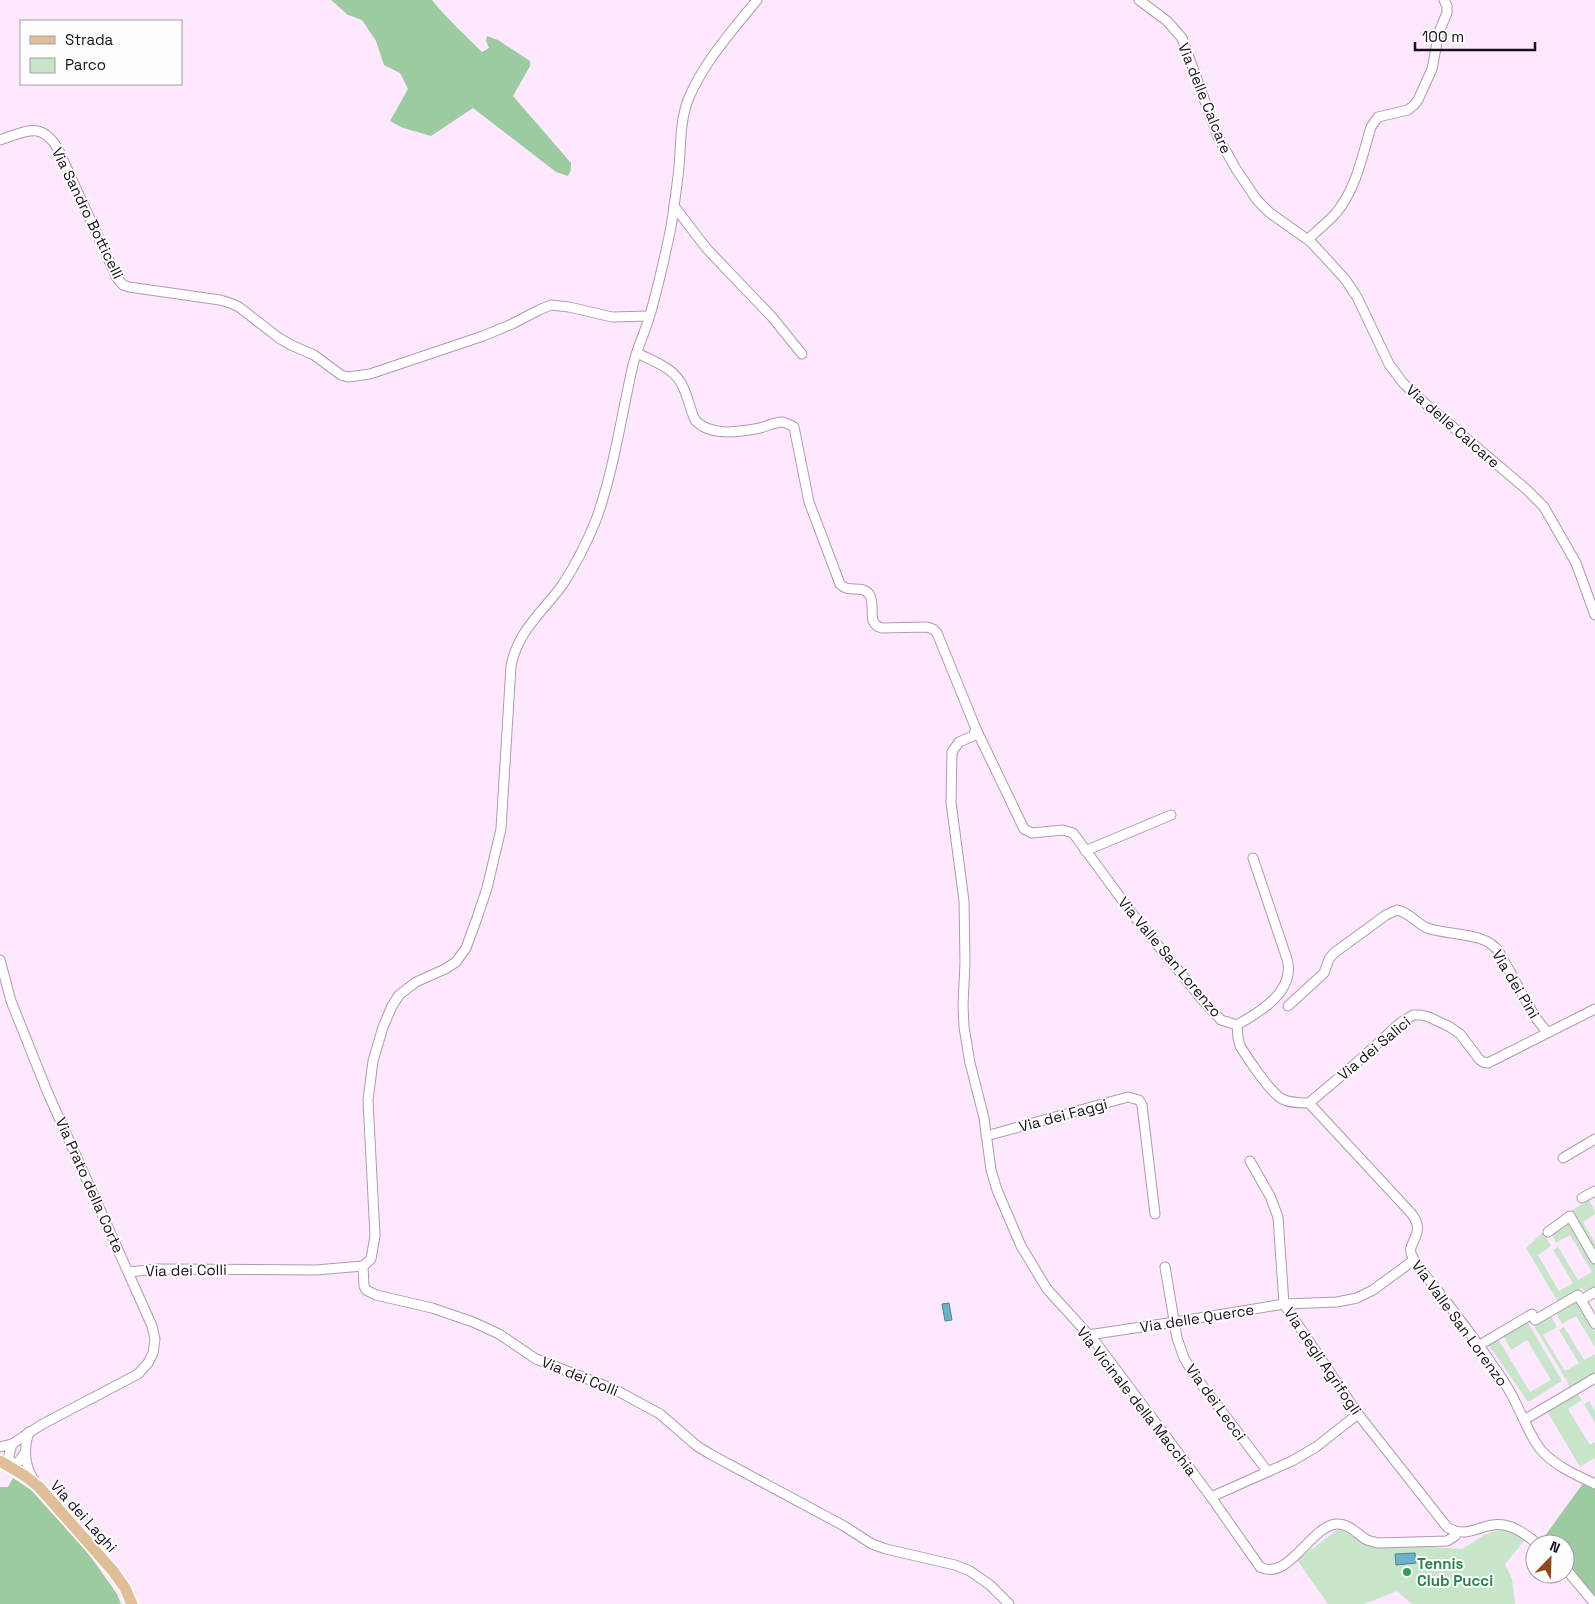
<svg xmlns="http://www.w3.org/2000/svg" width="1595" height="1604" font-family="'Space Grotesk',sans-serif">
<style>
.green{fill:#c7e5c9}
.forest{fill:#9bcb9f}
.water{fill:#6ab2cb;stroke:#518195}
.lines{fill:none;stroke-linecap:round;stroke-linejoin:round}
.minor-casing{stroke:#b198b2;stroke-width:11}
.major-casing{stroke:#fff;stroke-width:14}
.minor{stroke:#fff;stroke-width:9}
.major{stroke:#e0bf98;stroke-width:11}
.leisure-dot{fill:#2e9e5b;stroke:#fefefe;stroke-width:2}
.labels{text-anchor:middle;dominant-baseline:central;stroke-width:4;stroke-linejoin:round;paint-order:stroke}
.street-label{font-size:15px;fill:#170f18;stroke:#fefefe}
.leisure-label{font-size:15px;font-weight:bold;fill:#27864d;stroke:#fefefe;text-anchor:start}
</style>
<rect width="100%" height="100%" fill="#fee8ff"/>
<g class="green">
<polygon points="1589,1200 1595,1211 1595,1214 1583,1222 1595,1243 1595,1250 1572,1210"/>
<polygon points="1567,1221 1570,1222 1595,1264 1595,1287 1585,1292 1581,1288 1558,1302 1526,1248 1543,1232 1551,1246 1538,1255 1559,1291 1573,1283 1553,1250 1558,1247 1578,1280 1592,1272 1570,1235 1556,1243 1552,1234"/>
<polygon points="1577,1301 1595,1332 1595,1347 1576,1316 1562,1324 1556,1313"/>
<polygon points="1551,1316 1557,1327 1543,1335 1565,1371 1579,1363 1559,1330 1564,1327 1584,1360 1595,1354 1595,1374 1571,1388 1534,1326"/>
<polygon points="1527,1321 1562,1381 1528,1402 1488,1344 1498,1339 1530,1392 1551,1380 1527,1340 1511,1350 1503,1335"/>
<polygon points="1577,1393 1582,1400 1568,1409 1590,1445 1595,1442 1595,1458 1580,1467 1547,1411"/>
<polygon points="1589,1401 1595,1411 1595,1423 1584,1404"/>
<polygon points="1340,1528 1364,1542 1462,1549 1484,1535 1504,1528 1525,1540 1505,1564 1512,1579 1515,1604 1412,1604 1397,1591 1364,1604 1328,1604 1297,1560"/>
</g>
<g class="forest">
<path d="M 331,0 L 432,0 C 447,19 465,35 482,52 L 489,48 L 486,41 L 487,36 L 498,40 L 530,61 L 530,66 L 513,96 L 571,163 L 571,170 L 568,176 L 556,172 L 473,108 L 431,136 L 403,128 L 390,121 L 408,89 L 400,73 L 384,65 L 376,41 L 362,20 L 348,15 Z"/>
<polygon points="13,1478 31,1490 88,1553 117,1594 121,1604 0,1604 0,1487 8,1487"/>
<polygon points="1584,1482 1595,1487 1595,1596 1565,1562 1565,1544 1546,1544 1542,1540"/>
</g>
<g class="water">
<polygon points="949,1303 952,1320 945,1321 942,1304"/>
<polygon points="1415,1553 1416,1563 1396,1565 1395,1554"/>
</g>
<g class="lines">
<defs>
<g id="minor">
<polyline points="1139,0 1167,21 1182,38 1218,137 1236,169 1257,200 1270,213 1311,242 1345,279 1357,297 1389,364 1403,383 1428,406 1526,489 1544,507 1576,563 1595,615"/>
<path d="M 0,140 C 25,132 41,120 58,149 L 117,278 L 123,285 L 129,287 L 220,300 L 230,303 L 239,307 L 279,338 L 291,345 L 314,355 L 341,375 L 348,377 L 370,374 L 483,336 L 512,324 L 539,310 L 551,305 L 569,307 L 612,317 L 649,316"/>
<polyline points="674,206 707,249 772,317 802,354"/>
<path d="M 1308,239 C 1317,231 1328,222 1336,213 C 1356,189 1362,157 1371,127 L 1378,117 L 1408,110 L 1414,105 L 1418,100 L 1432,69 L 1439,32 L 1447,13 L 1447,6 L 1444,0"/>
<path d="M 637,353 C 653,361 675,368 683,387 C 688,397 690,409 695,420 C 710,437 740,432 760,428 C 767,426 775,422 783,422 C 787,423 790,425 794,427 L 809,502 L 840,584 C 849,594 861,584 869,594 C 877,605 865,624 882,628 L 927,627 L 933,629 L 937,633 L 976,729 L 973,736 L 959,742 L 952,752 L 951,802 L 964,901 L 965,963 L 963,1005 L 964,1027 L 970,1063 L 984,1118 L 991,1170 L 997,1190 L 1021,1246 L 1047,1289 L 1097,1344 L 1211,1497 L 1260,1567 C 1288,1582 1310,1527 1336,1524 C 1349,1523 1357,1534 1367,1540 C 1370,1541 1374,1542 1378,1543 L 1447,1541 L 1455,1536 L 1457,1532"/>
<path d="M 976,729 L 1024,829 L 1032,833 L 1063,830 L 1073,833 L 1134,916 L 1205,1003 L 1221,1020 L 1237,1025 L 1238,1038 L 1240,1046 C 1248,1059 1270,1092 1282,1099 C 1290,1103 1300,1103 1309,1103 L 1411,1213 C 1429,1236 1403,1242 1413,1258 C 1419,1270 1430,1280 1438,1291 C 1460,1319 1481,1348 1501,1377 C 1508,1388 1514,1398 1519,1410 C 1526,1423 1531,1438 1541,1450 C 1555,1466 1576,1475 1595,1484"/>
<polyline points="1085,851 1171,815"/>
<polyline points="0,960 11,1001 47,1091 152,1326 155,1339 153,1353 148,1363 138,1374 41,1425 12,1444 0,1447"/>
<path d="M 1288,1006 L 1324,973 L 1329,959 L 1334,953 L 1386,915 L 1397,910 C 1409,912 1416,923 1427,928 C 1449,936 1485,931 1499,952 L 1535,1017 L 1547,1032"/>
<path d="M 1237,1025 C 1260,1012 1296,991 1287,959 L 1253,858"/>
<polyline points="1309,1103 1354,1065 1400,1023 1413,1015 1421,1015 1429,1017 1450,1027 1460,1034 1479,1059 1483,1062 1488,1063 1595,1009"/>
<polyline points="986,1136 1128,1097 1139,1100 1142,1105 1155,1214"/>
<polyline points="1563,1158 1595,1139"/>
<path d="M 1250,1161 L 1270,1196 L 1278,1217 L 1284,1304 L 1358,1414 L 1447,1527 C 1468,1541 1482,1521 1504,1525 C 1517,1527 1527,1536 1538,1544"/>
<polyline points="1582,1198 1595,1191"/>
<polyline points="1548,1232 1570,1216 1595,1259"/>
<polyline points="363,1266 364,1286 366,1290 376,1295 432,1308 473,1322 499,1334 536,1359 616,1390 660,1414 697,1446 710,1454 844,1526 872,1544 886,1549 955,1565 970,1571 990,1585 1009,1604"/>
<polyline points="1165,1267 1177,1338 1184,1358 1195,1376 1268,1472"/>
<path d="M 129,1272 L 157,1269 L 316,1270 L 363,1266 L 371,1259 L 375,1236 L 368,1100 L 373,1061 L 383,1027 L 392,1006 L 399,995 L 416,982 L 445,969 L 456,962 L 466,948 L 477,918 L 487,888 L 501,829 L 511,666 C 518,630 543,612 563,584 C 576,564 587,542 596,520 C 614,470 621,417 633,365 C 637,348 645,332 650,315 C 658,287 665,256 671,227 C 674,207 677,187 679,167 C 681,144 680,121 688,100 C 703,63 732,31 757,0"/>
<polyline points="1581,1300 1595,1324"/>
<polyline points="1088,1335 1175,1322 1284,1304 1337,1302 1357,1298 1373,1290 1414,1260"/>
<polyline points="1478,1346 1532,1314 1535,1320 1578,1295 1581,1300 1595,1292"/>
<polyline points="1524,1420 1595,1378"/>
<path d="M 29,1432 C 23,1450 24,1466 35,1482"/>
<polyline points="12,1444 9,1455 10,1466 19,1461 25,1453"/>
<polyline points="1211,1497 1292,1461 1316,1447 1358,1414"/>
<polyline points="1565,1568 1595,1604"/>
</g>
<polyline id="major" points="0,1461 25,1476 39,1487 113,1571 125,1588 132,1604"/>
</defs>
<use href="#minor" class="minor-casing"/>
<use href="#major" class="major-casing"/>
<use href="#minor" class="minor"/>
<use href="#major" class="major"/>
</g>
<circle class="leisure-dot" cx="1407" cy="1572" r="5"/>
<g class="labels">
<g class="street-label">
<text transform="translate(1205 98) rotate(68)">Via delle Calcare</text>
<text transform="translate(88 213) rotate(64)">Via Sandro Botticelli</text>
<text transform="translate(1453 426) rotate(41)">Via delle Calcare</text>
<text transform="translate(1170 957) rotate(50)">Via Valle San Lorenzo</text>
<text transform="translate(1516 984) rotate(59)">Via dei Pini</text>
<text transform="translate(1374 1048) rotate(-40)">Via dei Salici</text>
<text transform="translate(1063 1115) rotate(-15)">Via dei Faggi</text>
<text transform="translate(90 1185) rotate(66)">Via Prato della Corte</text>
<text transform="translate(186 1270) rotate(-1)">Via dei Colli</text>
<text transform="translate(1197 1318) rotate(-9)">Via delle Querce</text>
<text transform="translate(1460 1323) rotate(54)">Via Valle San Lorenzo</text>
<text transform="translate(1323 1361) rotate(56)">Via degli Agrifogli</text>
<text transform="translate(580 1376) rotate(22)">Via dei Colli</text>
<text transform="translate(1137 1401) rotate(52)">Via Vicinale della Macchia</text>
<text transform="translate(1216 1402) rotate(54)">Via dei Lecci</text>
<text transform="translate(84 1516) rotate(48)">Via dei Laghi</text>
</g>
<g class="leisure-label">
<text x="1417" y="1563">Tennis<tspan x="1417" dy="17">Club Pucci</tspan></text>
</g>
</g>
<rect x="20" y="20" width="162" height="65" fill="#fefefe" stroke="#a29ea2"/>
<rect x="30" y="36" width="25" height="8" fill="#e0bf98" stroke="#a29ea2"/>
<text x="65" y="45" font-size="15" fill="#170f18">Strada</text>
<rect x="30" y="58" width="25" height="15" fill="#c7e5c9" stroke="#a29ea2"/>
<text x="65" y="70" font-size="15" fill="#170f18">Parco</text>
<g transform="translate(1550 1559) rotate(23)"><circle r="24" fill="#fefefe" stroke="#a29ea2"/>
<path d="M0-4L9 19L0 12L-9 19Z" fill="#8e4a1f"/>
<text y="-8" font-size="14" font-weight="bold" text-anchor="middle" fill="#170f18">N</text>
</g>
<path d="M1415 42v8h120v-8" fill="none" stroke="#170f18" stroke-width="2.5"/>
<text x="1422" y="42" font-size="15" fill="#170f18" stroke="#fefefe" stroke-width="4" paint-order="stroke">100 m</text>
</svg>
